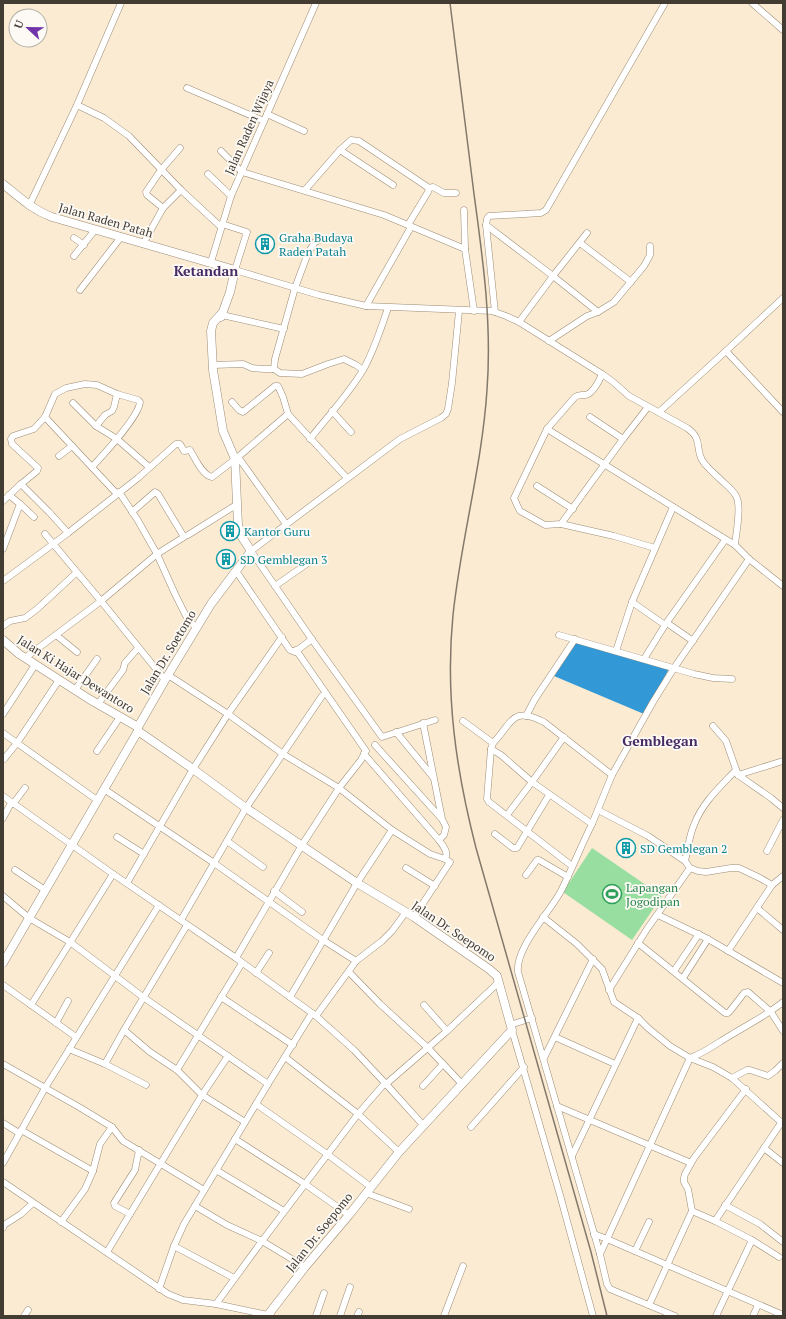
<svg xmlns="http://www.w3.org/2000/svg" width="786" height="1319" font-family="'PT Serif',serif">
<style>
.green{fill:#98dea0}
.water{fill:#3298d6}
.lines{fill:none;stroke-linecap:round;stroke-linejoin:round}
.minor-casing{stroke:#9b8c76;stroke-width:7}
.tertiary-casing{stroke:#9b8c76;stroke-width:9}
.minor{stroke:#fff;stroke-width:6}
.tertiary{stroke:#fff;stroke-width:8}
.rail{stroke:#83796b;stroke-width:1.5}
.labels{text-anchor:middle;dominant-baseline:central;stroke-width:3.5;stroke-linejoin:round;paint-order:stroke}
.street-label{font-size:12px;fill:#433c33;stroke:#fdfaf5}
.culture-label{font-size:12px;fill:#0d838f;stroke:#fdfaf5;text-anchor:start}
.leisure-label{font-size:12px;fill:#27864d;stroke:#fdfaf5;text-anchor:start}
.quarter-label{font-size:14px;font-weight:bold;fill:#472b65;stroke:#fdfaf5}
</style>
<rect width="100%" height="100%" fill="#fbebd3"/>
<polygon class="green" points="592,848 662,896 632,940 563,892"/>
<polygon class="water" points="577,640 669,669 644,714 554,676"/>
<g class="lines">
<defs>
<g id="minor">
<polyline points="752,3 783,30"/>
<polyline points="187,88 264,121"/>
<polyline points="77,105 104,118 129,136 181,190 221,227"/>
<polyline points="267,114 304,131"/>
<polyline points="340,150 393,185"/>
<polyline points="221,151 242,172 384,215 465,249"/>
<polyline points="208,174 231,196"/>
<polyline points="429,188 433,187 444,193 456,193"/>
<polyline points="305,190 340,150 351,140 359,141 429,188 428,192 408,225"/>
<polyline points="29,206 77,105 121,3"/>
<polyline points="163,208 147,195 146,192 161,170 180,148"/>
<polyline points="464,210 465,249 474,311"/>
<path d="M 222,224 L 247,232 L 235,270 L 319,295 L 366,306 L 492,311 L 506,316 L 519,322 L 602,374 L 612,381 L 629,396 L 687,428 C 703,439 695,447 702,460 C 707,468 715,474 721,480 C 726,485 733,490 736,496 C 742,506 736,533 735,545 L 749,559 L 783,586"/>
<polyline points="486,225 553,276 598,312"/>
<polyline points="74,238 84,245"/>
<polyline points="321,239 315,242 308,253 295,288 275,359 274,369 280,373 302,374 328,364 344,359 356,365 363,370"/>
<polyline points="580,243 631,282"/>
<polyline points="143,244 163,208 181,190"/>
<polyline points="74,256 95,230"/>
<polyline points="211,262 231,196 316,3"/>
<polyline points="80,290 121,237"/>
<polyline points="366,306 411,227"/>
<polyline points="495,312 486,225 487,219 489,216 541,213 546,210 665,3"/>
<polyline points="222,315 284,329"/>
<polyline points="519,322 553,276 587,233"/>
<polyline points="549,341 587,316 598,312 614,302 644,266 650,255 650,246"/>
<polyline points="726,351 783,298"/>
<polyline points="213,365 243,364 252,368 264,369 274,369"/>
<path d="M 602,374 C 599,381 593,394 585,395 C 580,395 579,394 575,397 L 547,429 L 514,498 L 517,505 L 520,511 L 545,525 L 561,524 L 623,439 L 648,407"/>
<polyline points="232,402 239,410 243,412 275,386 278,386 283,397 288,414 347,478"/>
<polyline points="73,403 96,426 117,439 149,467"/>
<polyline points="332,411 351,432"/>
<polyline points="659,412 726,351 783,412"/>
<polyline points="45,417 117,494"/>
<polyline points="590,417 623,439"/>
<polyline points="96,426 105,415 112,411 114,407 117,394"/>
<polyline points="547,429 735,545"/>
<path d="M 310,439 C 328,416 348,395 363,370 C 374,351 381,328 388,308"/>
<polyline points="59,456 72,446"/>
<polyline points="238,457 286,524"/>
<polyline points="21,484 49,512 68,533"/>
<polyline points="537,486 573,509"/>
<polyline points="119,492 137,519 157,554 175,594 186,616 196,628"/>
<path d="M 3,501 L 21,484 L 37,471 L 38,468 L 12,444 L 11,439 L 13,436 L 34,429 L 45,417 L 55,394 L 66,388 L 85,384 L 97,385 L 117,394 L 138,400 L 140,402 C 139,417 103,455 92,467"/>
<polyline points="20,504 34,517"/>
<polyline points="561,524 614,536 655,548"/>
<polyline points="45,534 101,601 165,680"/>
<polyline points="188,535 236,505"/>
<polyline points="3,549 20,504 9,495"/>
<polyline points="236,571 290,650 295,652 312,639"/>
<path d="M 3,581 L 68,533 L 138,478 L 176,444 L 180,444 L 184,451 L 190,450 C 195,458 202,475 212,477 L 238,457 L 288,414"/>
<polyline points="275,586 308,563"/>
<polyline points="632,602 665,625"/>
<polyline points="667,623 693,641"/>
<polyline points="3,626 10,621 25,618 37,609 76,573"/>
<polyline points="56,635 77,652"/>
<polyline points="559,635 694,674 713,678 732,679"/>
<path d="M 296,650 L 366,751 L 364,754 L 439,840 C 443,846 449,852 445,859 L 450,862 L 414,917"/>
<polyline points="616,651 632,602 673,507"/>
<polyline points="25,658 101,601 157,554 184,537 158,494 155,492 132,512"/>
<polyline points="644,659 665,625 725,540"/>
<polyline points="168,675 228,714 283,754 339,788 392,830 430,854 445,859"/>
<polyline points="75,690 97,659"/>
<polyline points="98,704 123,670 125,663 138,648"/>
<polyline points="3,714 35,665"/>
<polyline points="526,716 535,699 575,639"/>
<polyline points="435,720 382,737 313,641 251,551 400,439 441,418 446,414 448,409 452,383 459,311"/>
<path d="M 463,721 L 493,743 L 491,749 L 501,755 L 532,782 L 592,824 C 581,846 572,869 561,891 C 550,912 515,948 518,972 L 600,1254 L 607,1284 L 610,1289 L 675,1316"/>
<polyline points="423,723 442,819 446,827 444,835 439,840"/>
<polyline points="713,726 726,741 738,775 771,798 783,808"/>
<polyline points="396,732 433,777"/>
<polyline points="3,733 97,800"/>
<path d="M 493,743 C 512,724 511,705 544,722 L 612,775"/>
<polyline points="375,745 441,818"/>
<polyline points="491,749 487,799 489,802 572,866"/>
<polyline points="97,751 120,717"/>
<polyline points="4,759 17,743 59,680"/>
<polyline points="738,775 783,761"/>
<polyline points="104,789 214,863 323,940 356,961"/>
<polyline points="3,796 113,874 236,958 316,1016 354,1050 386,1084 423,1125"/>
<polyline points="13,804 25,788"/>
<polyline points="598,810 648,836 685,861 690,868 698,871 706,872 731,868 739,868 760,878 772,885 783,876"/>
<polyline points="507,815 532,782 564,737"/>
<polyline points="3,818 11,803"/>
<polyline points="592,824 612,775 653,702 674,668 749,559"/>
<polyline points="495,834 513,848 517,848 549,795"/>
<polyline points="117,837 144,854"/>
<polyline points="227,841 263,867"/>
<polyline points="767,851 783,820"/>
<path d="M 685,861 C 688,849 689,836 694,825 C 702,803 720,787 735,771"/>
<polyline points="406,868 435,886"/>
<polyline points="15,870 45,890"/>
<polyline points="526,875 537,860 539,860 568,877"/>
<polyline points="127,883 193,769 228,714 282,637"/>
<polyline points="274,891 302,912"/>
<polyline points="3,896 29,918 70,942 143,997 268,1084"/>
<polyline points="757,908 783,930"/>
<polyline points="658,915 708,939 783,983"/>
<polyline points="543,917 577,944 602,969 614,1002 638,1018 648,1028 670,1046 690,1058 713,1067 732,1078 783,1124"/>
<polyline points="181,920 246,808 322,696"/>
<polyline points="187,925 124,1030 150,1052 177,1070 202,1095 245,1122"/>
<polyline points="638,943 725,1013 728,1013 730,1011 744,993 748,992 771,1012 783,1031"/>
<polyline points="728,951 772,885"/>
<polyline points="236,958 302,845 339,788 361,760 364,754"/>
<polyline points="674,971 699,934"/>
<polyline points="349,972 380,1004 428,1048 462,1084"/>
<polyline points="256,973 269,953"/>
<polyline points="683,978 708,939"/>
<polyline points="3,985 76,1037"/>
<polyline points="609,990 647,929 690,868"/>
<polyline points="221,997 293,1045"/>
<polyline points="290,997 357,883 392,830"/>
<path d="M 783,1002 C 767,1015 749,1024 731,1035 C 717,1043 706,1052 690,1058 L 607,1239 L 783,1315"/>
<polyline points="31,1005 113,874"/>
<polyline points="424,1005 447,1031"/>
<polyline points="316,1016 356,961 382,941 392,931 406,912"/>
<polyline points="56,1023 68,1001"/>
<polyline points="510,1025 532,1018"/>
<polyline points="512,1030 560,1195 593,1316"/>
<polyline points="555,1037 615,1064"/>
<polyline points="69,1049 105,1064 146,1085"/>
<polyline points="285,1057 358,1114 399,1152"/>
<polyline points="544,1058 593,959"/>
<polyline points="3,1064 79,1107 112,1127 123,1141 204,1190"/>
<polyline points="105,1064 124,1030"/>
<polyline points="177,1070 242,963"/>
<polyline points="732,1078 747,1070 750,1070 768,1076 775,1071 783,1063"/>
<polyline points="386,1084 447,1031 499,982"/>
<polyline points="423,1086 443,1064"/>
<polyline points="256,1104 327,1154 371,1187"/>
<polyline points="557,1106 691,1163"/>
<polyline points="3,1123 19,1133"/>
<polyline points="471,1127 524,1067"/>
<polyline points="21,1130 93,1171"/>
<polyline points="235,1139 305,1184 349,1215"/>
<polyline points="764,1148 783,1163"/>
<polyline points="572,1156 638,1018"/>
<polyline points="3,1163 45,1088 159,905"/>
<polyline points="216,1170 284,1211"/>
<polyline points="3,1182 168,1294 183,1300 216,1304 268,1315"/>
<polyline points="366,1193 409,1209"/>
<polyline points="725,1205 760,1224 783,1242"/>
<polyline points="195,1206 227,1225 262,1241 305,1267"/>
<polyline points="692,1211 715,1221 781,1123"/>
<polyline points="130,1214 115,1206 114,1203 135,1170 139,1150"/>
<polyline points="715,1221 752,1240 779,1257"/>
<polyline points="61,1222 85,1189 93,1171 100,1144 112,1127"/>
<polyline points="3,1228 4,1225 21,1214 33,1203"/>
<polyline points="594,1234 607,1239 600,1254"/>
<polyline points="174,1246 234,1278"/>
<polyline points="635,1251 649,1222"/>
<polyline points="107,1252 202,1095 228,1056"/>
<polyline points="159,1289 174,1246 184,1224 268,1084 312,1013"/>
<polyline points="216,1304 262,1241 358,1114 385,1083"/>
<polyline points="649,1305 692,1211 688,1189 684,1182 684,1178 685,1174 694,1158 746,1089"/>
<polyline points="24,1316 28,1310"/>
<polyline points="316,1316 324,1293"/>
<polyline points="340,1316 350,1287"/>
<polyline points="357,1316 359,1312"/>
<polyline points="444,1316 463,1266"/>
<polyline points="716,1316 752,1240"/>
<polyline points="753,1316 758,1305"/>
</g>
<g id="tertiary">
<path d="M 3,184 C 19,197 33,210 52,217 L 235,270 L 230,292 L 221,317"/>
<polyline points="3,640 19,654 89,699 138,727"/>
<polyline points="138,731 193,769 246,808 357,883 414,917 489,969 497,976 512,1030 399,1152 349,1215 305,1267 268,1315 270,1316"/>
<polyline points="3,963 138,731 138,727 165,680 211,604 251,551 242,537 238,525 235,459 223,431 213,370 211,331 213,323 222,313"/>
</g>
</defs>
<use href="#minor" class="minor-casing"/>
<use href="#tertiary" class="tertiary-casing"/>
<use href="#minor" class="minor"/>
<use href="#tertiary" class="tertiary"/>
<path class="rail" d="M 450,3 C 458,67 466,130 474,194 C 483,260 492,323 487,390 C 482,466 461,539 453,615 C 445,695 456,770 476,848 L 591,1252 L 607,1316"/>
</g>
<defs>
<symbol id="building-ring" viewBox="-11 -11 22 22"><circle r="9.5" fill="#fdfaf5" stroke="#0f9aa8" stroke-width="1.5"/><path d="M-4-6H4V6H1V3H-1V6H-4ZM-2.5-4.3h1.7v1.8h-1.7ZM.8-4.3h1.7v1.8H.8ZM-2.5-1h1.7V.8h-1.7ZM.8-1h1.7V.8H.8Z" fill="#0f9aa8"/></symbol>
<symbol id="stadium-ring" viewBox="-11 -11 22 22"><circle r="9.5" fill="#fdfaf5" stroke="#2e9e5b" stroke-width="1.5"/><path d="M0-5a6.5 5 0 1 0 0 10a6.5 5 0 1 0 0-10ZM-3.5-1.8h7v3.6h-7Z" fill="#2e9e5b"/></symbol>
</defs>
<g fill-rule="evenodd">
<use href="#building-ring" x="254" y="233" width="22" height="22"/>
<use href="#building-ring" x="219" y="520" width="22" height="22"/>
<use href="#building-ring" x="215" y="548" width="22" height="22"/>
<use href="#building-ring" x="615" y="837" width="22" height="22"/>
<use href="#stadium-ring" x="601" y="883" width="22" height="22"/>
</g>
<g class="labels">
<g class="street-label">
<text transform="translate(249 127) rotate(-66)">Jalan Raden Wijaya</text>
<text transform="translate(106 220) rotate(16)">Jalan Raden Patah</text>
<text transform="translate(168 652) rotate(-59)">Jalan Dr. Soetomo</text>
<text transform="translate(76 674) rotate(32)">Jalan Ki Hajar Dewantoro</text>
<text transform="translate(454 931) rotate(34)">Jalan Dr. Soepomo</text>
<text transform="translate(319 1232) rotate(-51)">Jalan Dr. Soepomo</text>
</g>
<g class="culture-label">
<text x="279" y="237">Graha Budaya<tspan x="279" dy="14">Raden Patah</tspan></text>
<text x="244" y="531">Kantor Guru</text>
<text x="240" y="559">SD Gemblegan 3</text>
<text x="640" y="848">SD Gemblegan 2</text>
</g>
<g class="leisure-label">
<text x="626" y="887">Lapangan<tspan x="626" dy="14">Jogodipan</tspan></text>
</g>
<g class="quarter-label">
<text x="206" y="270">Ketandan</text>
<text x="660" y="740">Gemblegan</text>
</g>
</g>
<rect width="786" height="1319" fill="none" stroke="#433c33" stroke-width="8"/>
<g transform="translate(28 28) rotate(292)"><circle r="19" fill="#fdfaf5" stroke="#b3aea7"/>
<path d="M0-3L7 15L0 10L-7 15Z" fill="#7033a9"/>
<text y="-6" font-size="11" font-weight="bold" text-anchor="middle" fill="#433c33">U</text>
</g>
</svg>
